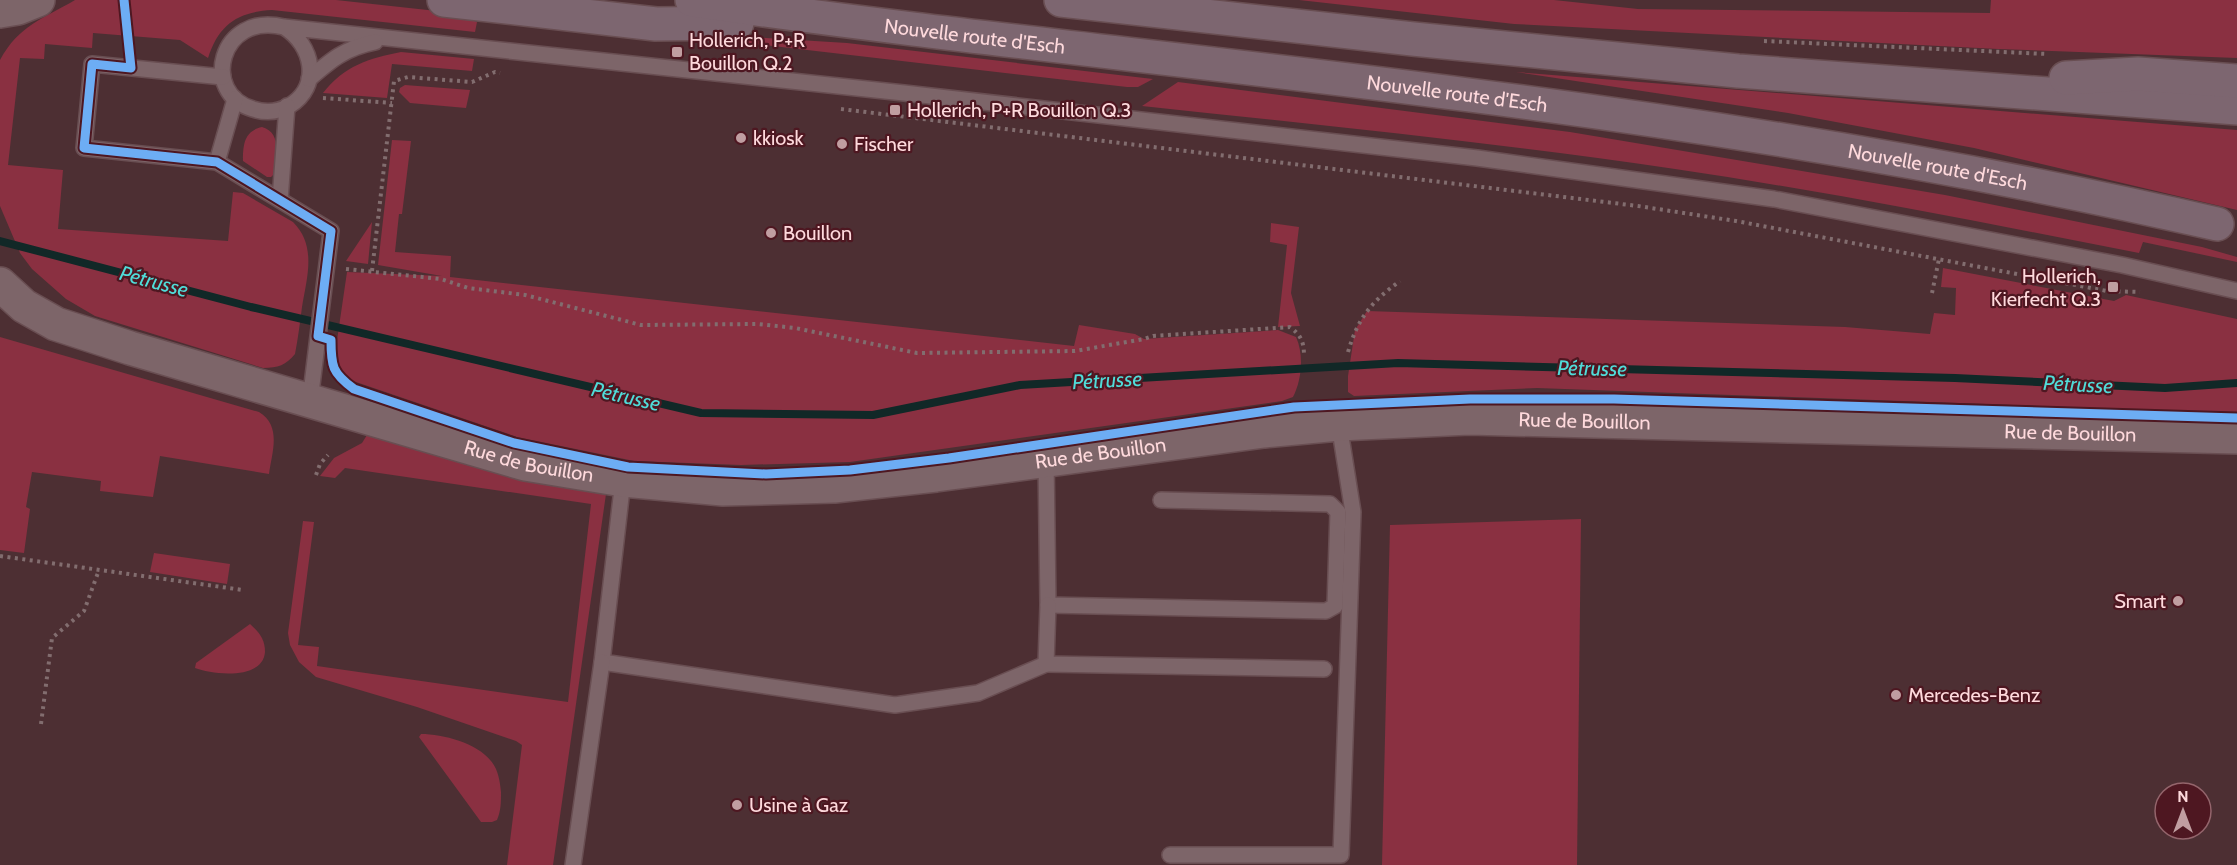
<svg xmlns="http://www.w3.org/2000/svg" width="2237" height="865" font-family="Cabin,sans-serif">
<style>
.green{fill:#8a3041}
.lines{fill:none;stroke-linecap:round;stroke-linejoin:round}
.stream{stroke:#112827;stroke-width:8}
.lane-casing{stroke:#694e52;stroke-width:18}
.secondary-casing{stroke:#694e52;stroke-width:36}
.highway-casing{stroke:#694e52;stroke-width:36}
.path{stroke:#826d6f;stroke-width:4;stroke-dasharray:3 4.5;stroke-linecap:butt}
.lane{stroke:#7d6569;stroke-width:15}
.secondary{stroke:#7d6569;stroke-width:33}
.highway{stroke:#7d6670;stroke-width:33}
.cycleway-casing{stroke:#4e1721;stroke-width:13}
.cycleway{stroke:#6dadf4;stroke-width:9}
.poi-dot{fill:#c09ea1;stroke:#4e1721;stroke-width:2}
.labels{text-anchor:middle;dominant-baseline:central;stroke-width:4.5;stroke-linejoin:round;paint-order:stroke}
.street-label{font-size:20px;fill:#fed9dc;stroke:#4e1721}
.poi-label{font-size:20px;fill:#fed9dc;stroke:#4e1721;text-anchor:start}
.water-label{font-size:21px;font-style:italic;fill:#50dcd9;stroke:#4e1721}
</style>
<rect width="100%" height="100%" fill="#4d2f33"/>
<g class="green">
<path d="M 75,0 L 336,0 L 455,13 L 477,22 L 475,32 L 272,10 C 238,12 219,24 208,58 L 180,40 L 93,33 L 92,48 L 45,44 L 44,59 L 20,58 L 8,165 L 63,170 L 58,229 L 228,241 L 233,192 L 243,193 L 293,222 C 317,246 307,277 302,307 C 300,323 298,338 295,354 C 286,365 278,368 263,368 L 95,316 L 66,299 L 32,269 L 20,253 L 0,206 L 0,60 C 19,25 43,19 75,0 Z"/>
<polygon points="1299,0 1554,0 1638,9 1990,13 1991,0 2237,0 2237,58 1998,49 1514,24"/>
<polygon points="634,30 847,43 1153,79 1138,87 1127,87"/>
<path d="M 401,52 L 474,59 L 472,71 L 392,64 L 387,98 L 323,93 C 344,66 369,58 401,52 Z"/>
<polygon points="1516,72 2237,130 2237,210 1974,148 1788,113"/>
<path d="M 1178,82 L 1570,132 L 1945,195 L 2202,247 L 2237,257 L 2237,262 L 2143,242 L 2139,253 C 1985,223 1831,192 1675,169 C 1498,143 1320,125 1142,106 Z"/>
<polygon points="405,85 470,90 466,108 410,103 399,92 400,88"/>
<path d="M 262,127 C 283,133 275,157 274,174 L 271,177 L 267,177 L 243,161 C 243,145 244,131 262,127 Z"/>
<path d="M 392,140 L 411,141 L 402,214 L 399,214 L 395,252 L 451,256 L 450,277 L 1074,346 L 1079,325 L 1135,334 L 1144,339 L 1278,330 L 1296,337 C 1304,354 1302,380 1293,397 L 1282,401 L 850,462 L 741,465 L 634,461 L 517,437 L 350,380 L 341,370 L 335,354 L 347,272 L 442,276 L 378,265 Z"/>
<polygon points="372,222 368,264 346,261"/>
<polygon points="1271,223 1299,227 1291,293 1300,326 1278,327 1287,245 1270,242"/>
<polygon points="1943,268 2114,301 2126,295 2237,319 2237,413 1537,388 1354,396 1348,392 1348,376 1355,330 1367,311 1845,327 1930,334 1934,313 1955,315 1956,288 1941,287"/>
<path d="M 0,337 L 259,412 C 282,426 272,452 269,474 L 160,456 L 153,497 L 100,491 L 101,481 L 32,472 L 26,507 L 30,509 L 24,553 L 0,550 Z"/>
<polygon points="367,435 606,494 553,865 507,865 522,745 516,741 417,707 316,677 299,662 290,645 288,633 303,521 314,522 298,645 319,647 317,666 568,702 591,504 345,468 335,478 320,476 334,458 362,443"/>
<polygon points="1581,519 1577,865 1382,865 1390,525"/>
<polygon points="154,553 230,564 227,584 150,572"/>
<path d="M 250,624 C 259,632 265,639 265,652 C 263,680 213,675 195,668 L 196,663 Z"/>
<path d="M 421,734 C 443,734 477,743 491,761 C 498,769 500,781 501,792 C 501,802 501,811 497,820 L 492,822 L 481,822 L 419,737 Z"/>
</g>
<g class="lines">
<polyline class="stream" points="0,241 251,307 701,413 873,415 1020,385 1398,363 1955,378 2165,388 2237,383"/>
<defs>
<g id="lane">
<path d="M 284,27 C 313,45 322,86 289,106 C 278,112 265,113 253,109 C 200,94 219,11 284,27 L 904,93 L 1477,158 L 1774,199 L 2122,265 L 2237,291"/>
<polyline points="223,77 92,64 84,148 217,162 331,231 310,401"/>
<path d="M 309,79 C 331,60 345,48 375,42"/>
<polyline points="217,162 235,99"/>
<polyline points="280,200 287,106"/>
<polyline points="1046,458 1048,605 1326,611 1335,606 1338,512 1330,504 1161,500"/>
<polyline points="623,480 602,662 895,705 978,693 1046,664"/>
<polyline points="1048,605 1046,664 1324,669"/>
<polyline points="1170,855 1341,855 1353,512 1339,424"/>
<polyline points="573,865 602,662"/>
</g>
<g id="secondary">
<polyline points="0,11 18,8 38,0"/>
<path id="s1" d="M 0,284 L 24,306 L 56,324 L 130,348 L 525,464 L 623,480 L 723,489 L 834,486 L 936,475 L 1264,431 L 1339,424 L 1469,418 L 2237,437"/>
</g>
<g id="highway">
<polyline points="444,0 656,24 737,23"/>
<path id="s2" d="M 692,0 C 950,37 1210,61 1469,95 C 1720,127 1970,167 2217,224"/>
<polyline points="1061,0 1413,39 1738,71 2237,108"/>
<polyline points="2066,78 2138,74 2237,81"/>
</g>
</defs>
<use href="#lane" class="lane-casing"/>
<use href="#secondary" class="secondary-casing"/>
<use href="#highway" class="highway-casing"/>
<g class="path">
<polyline points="1764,41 2047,54"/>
<polyline points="323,98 392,103"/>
<polyline points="841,109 1638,206 1736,221 2107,291 2140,292"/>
<path d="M 346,269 L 441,279 L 468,288 L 525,295 L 641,325 L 758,324 L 795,328 L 917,353 L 1075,351 L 1144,339 L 1153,336 L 1290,327 C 1301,335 1304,342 1304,356"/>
<polyline points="372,271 394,81 408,77 472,82 495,72 500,73"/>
<polyline points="1932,293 1939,259"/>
<path d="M 1348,352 C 1358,318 1371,302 1400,281"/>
<polyline points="316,475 320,464 328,455"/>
<polyline points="0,556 243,590"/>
<polyline points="41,724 52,638 84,611 99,570"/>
</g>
<use href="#lane" class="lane"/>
<use href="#secondary" class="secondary"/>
<use href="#highway" class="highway"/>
<defs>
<path id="cycleway" d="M 124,0 L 131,68 L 92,64 L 84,148 L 217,162 L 331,231 L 318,336 L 331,340 C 331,366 332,373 354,389 L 514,443 L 628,467 L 766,474 L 850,470 L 949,458 L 1294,407 L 1470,399 L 1614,399 L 2237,418"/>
</defs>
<use href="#cycleway" class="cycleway-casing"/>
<use href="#cycleway" class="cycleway"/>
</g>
<g class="poi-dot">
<rect x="671" y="46" width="12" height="12" rx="3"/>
<rect x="889" y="104" width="12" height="12" rx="3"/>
<circle cx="741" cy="138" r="6"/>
<circle cx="842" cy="144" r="6"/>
<circle cx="771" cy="233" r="6"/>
<rect x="2107" y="281" width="12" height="12" rx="3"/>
<circle cx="2178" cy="601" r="6"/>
<circle cx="1896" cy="695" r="6"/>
<circle cx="737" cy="805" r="6"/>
</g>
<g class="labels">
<g class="street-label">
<text stroke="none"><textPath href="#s2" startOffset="285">Nouvelle route d'Esch</textPath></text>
<text stroke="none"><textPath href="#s2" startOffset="771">Nouvelle route d'Esch</textPath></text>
<text stroke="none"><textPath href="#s2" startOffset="1257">Nouvelle route d'Esch</textPath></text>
<text stroke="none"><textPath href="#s1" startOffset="1624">Rue de Bouillon</textPath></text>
<text stroke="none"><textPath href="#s1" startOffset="2110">Rue de Bouillon</textPath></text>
<text stroke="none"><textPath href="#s1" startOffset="1138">Rue de Bouillon</textPath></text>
<text stroke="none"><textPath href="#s1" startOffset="562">Rue de Bouillon</textPath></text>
</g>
<g class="poi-label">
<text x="689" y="40">Hollerich, P+R<tspan x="689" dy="23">Bouillon Q.2</tspan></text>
<text x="907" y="110">Hollerich, P+R Bouillon Q.3</text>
<text x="753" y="138">kkiosk</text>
<text x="854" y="144">Fischer</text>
<text x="783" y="233">Bouillon</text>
<text x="2101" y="276" text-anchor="end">Hollerich,<tspan x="2101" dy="23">Kierfecht Q.3</tspan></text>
<text x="2166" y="601" text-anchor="end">Smart</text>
<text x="1908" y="695">Mercedes-Benz</text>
<text x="749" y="805">Usine à Gaz</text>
</g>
<g class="water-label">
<text transform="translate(154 281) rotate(15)">Pétrusse</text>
<text transform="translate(1592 368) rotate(1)">Pétrusse</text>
<text transform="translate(1107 380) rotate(-3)">Pétrusse</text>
<text transform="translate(2078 384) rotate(3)">Pétrusse</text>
<text transform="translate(626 396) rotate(13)">Pétrusse</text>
</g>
</g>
<g transform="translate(2183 811)"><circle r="28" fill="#4e1721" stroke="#94656c" stroke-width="1.5"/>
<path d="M0-4.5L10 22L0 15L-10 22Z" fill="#c09ea1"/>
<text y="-9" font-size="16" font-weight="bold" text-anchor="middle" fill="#fed9dc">N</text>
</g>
</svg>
